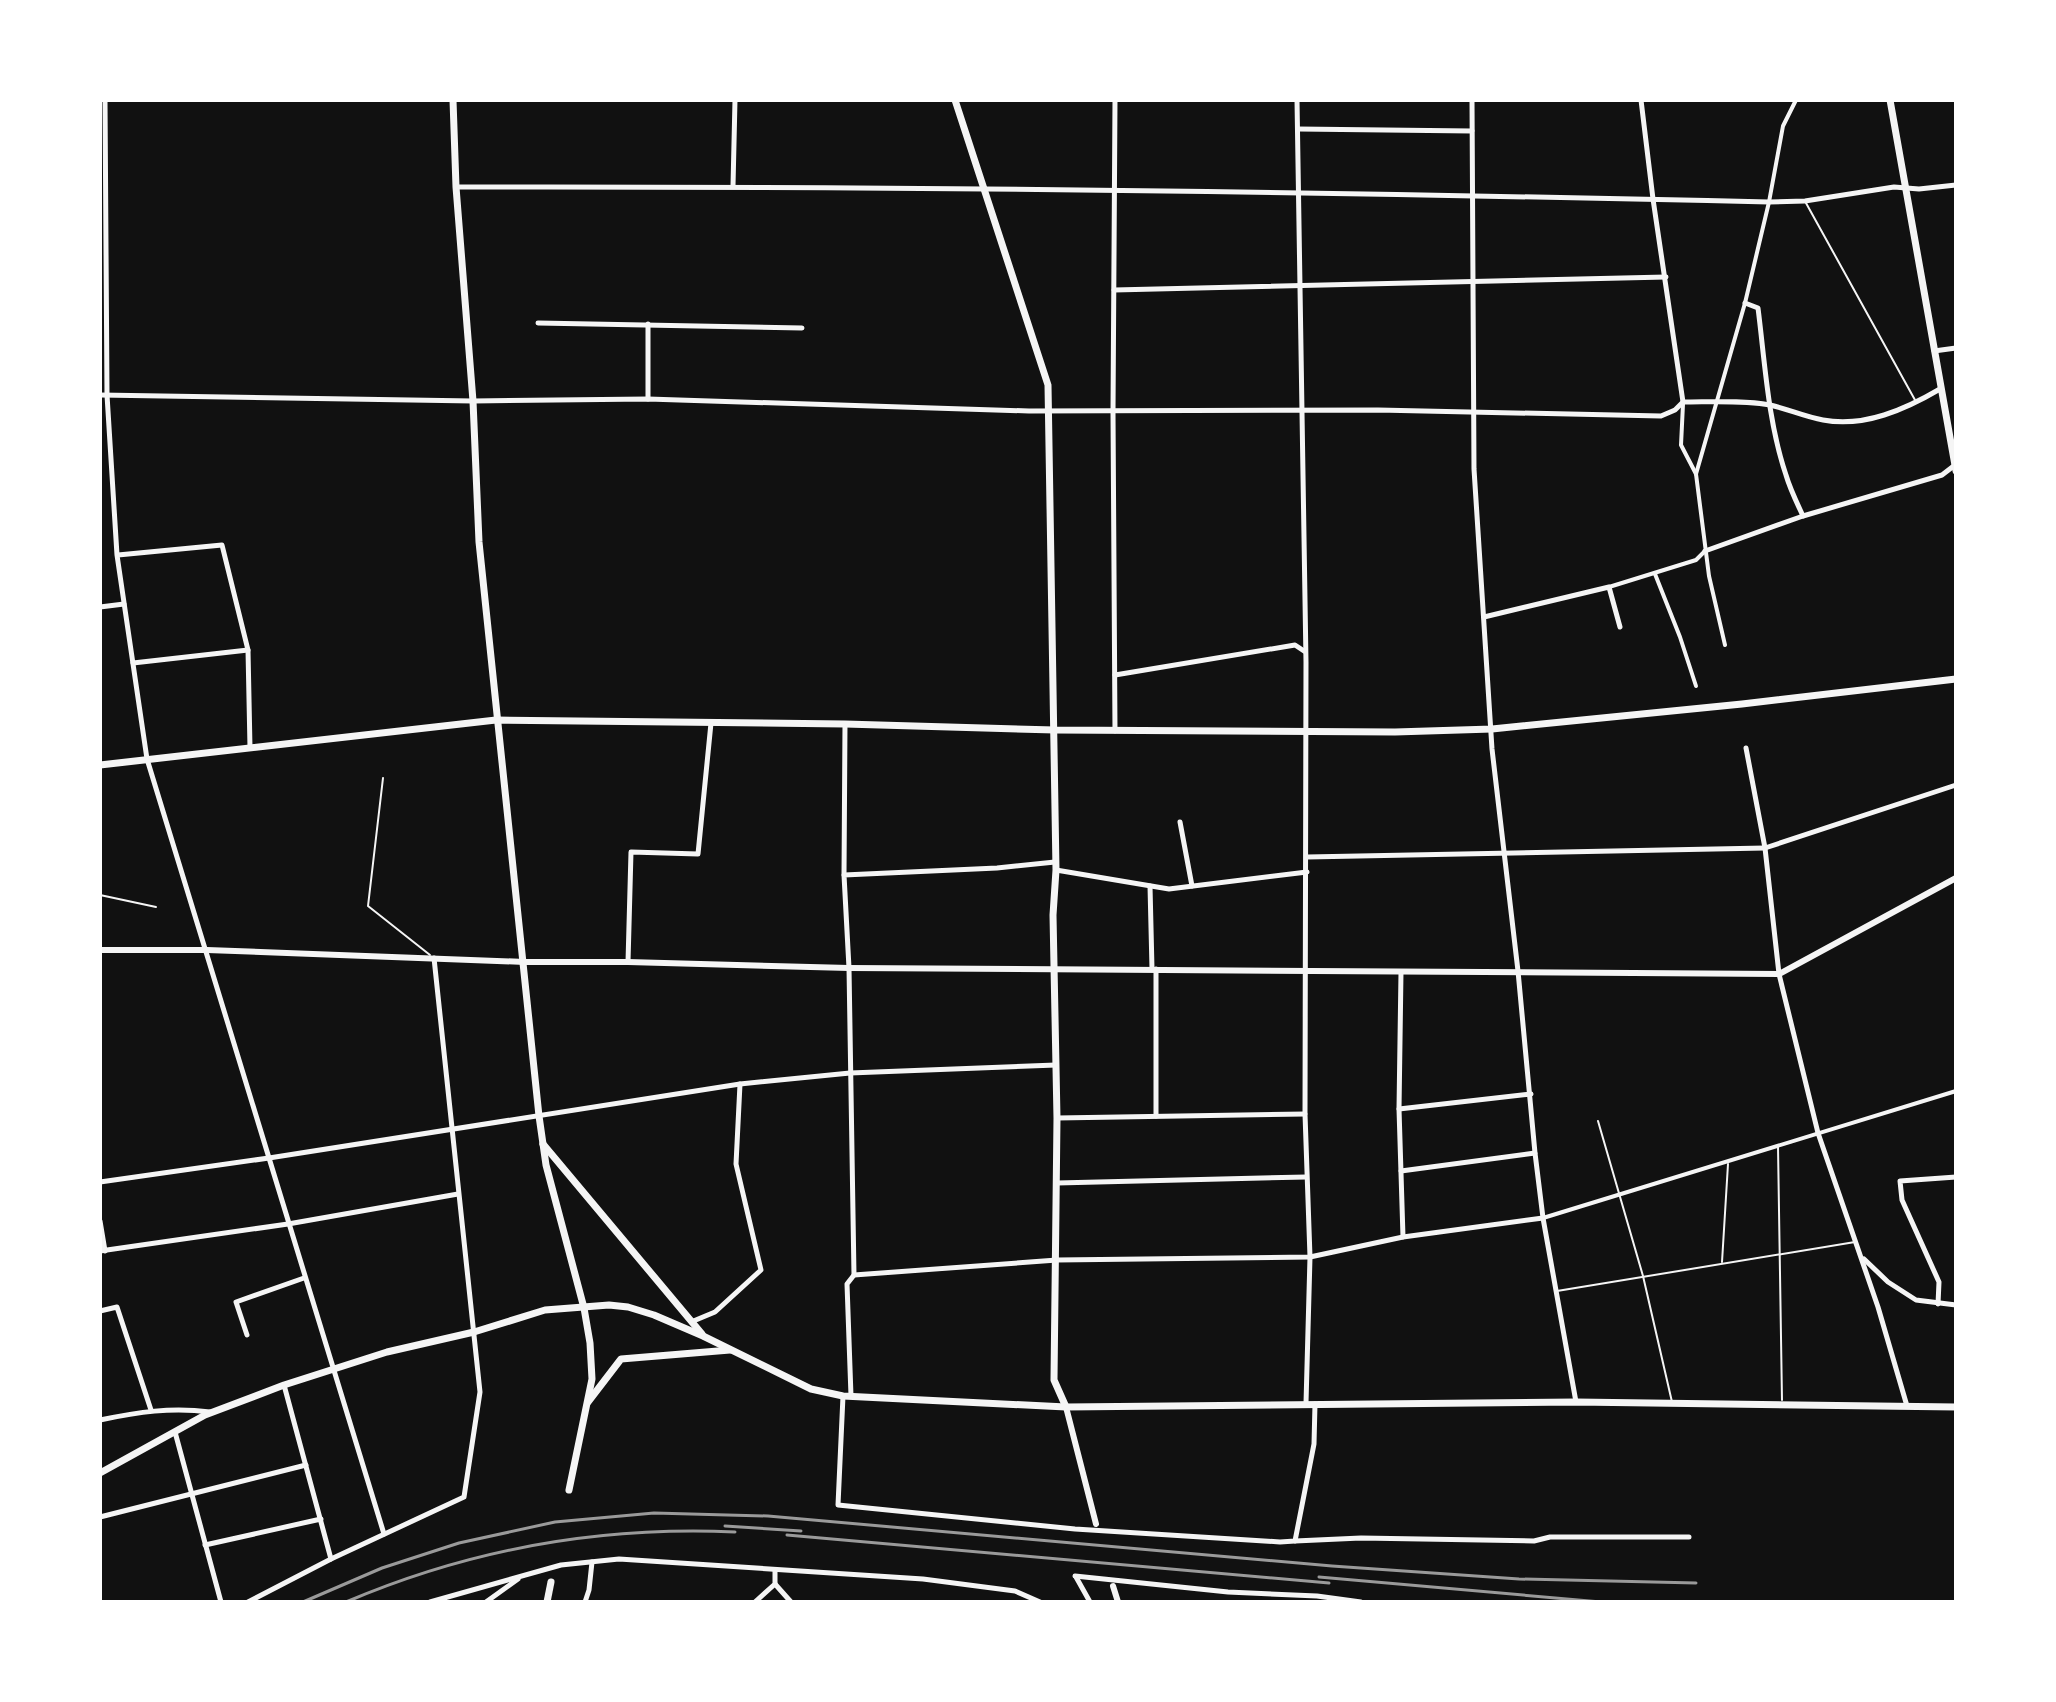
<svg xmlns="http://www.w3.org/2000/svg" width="2056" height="1702" font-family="Raleway,sans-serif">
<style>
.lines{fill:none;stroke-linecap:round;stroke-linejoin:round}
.service{stroke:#f5f5f5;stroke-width:2}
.pedestrian{stroke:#f5f5f5;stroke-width:4}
.minor{stroke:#f5f5f5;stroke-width:5}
.tertiary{stroke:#f5f5f5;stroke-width:6}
.secondary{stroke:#f5f5f5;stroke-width:7}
.rail{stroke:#9a9a9a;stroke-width:3}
</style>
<rect width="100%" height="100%" fill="#111"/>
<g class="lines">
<g class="service">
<polyline points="1806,203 1915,400"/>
<polyline points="383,778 368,906 430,955"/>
<polyline points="100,895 156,907"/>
<polyline points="1598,1121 1643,1276 1672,1402"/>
<polyline points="1778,1147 1782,1400"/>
<polyline points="1722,1262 1728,1164"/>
<polyline points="1557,1291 1855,1242"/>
</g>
<g class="pedestrian">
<polyline points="1683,404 1681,445 1696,474"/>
<polyline points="1655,574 1680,637 1696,686"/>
<polyline points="1609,587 1696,560 1705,551"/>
<polyline points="1725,645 1709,576 1696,474 1745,303 1769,202 1783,126 1796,100"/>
<polyline points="1543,1218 1956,1091"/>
</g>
<g class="minor">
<polyline points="105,100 107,395 117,555 147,759 384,1534"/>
<polyline points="1297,100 1306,662 1305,1114 1310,1257 1306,1403"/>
<polyline points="1472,100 1474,469 1492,749 1518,971 1535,1153 1543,1218 1576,1402"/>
<polyline points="1641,100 1653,199 1683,402"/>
<polyline points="1298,129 1472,131"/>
<polyline points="733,186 735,100"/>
<path d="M 456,187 C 894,186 1332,192 1769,202 L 1805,201 L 1894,187 L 1919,189 L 1956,185"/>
<polyline points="1114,290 1666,277"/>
<path d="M 1745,303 L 1758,308 C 1765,363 1768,422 1786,475 C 1790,489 1797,503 1803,516"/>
<polyline points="538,323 802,328"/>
<polyline points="648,324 648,399"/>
<polyline points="1934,351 1956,348"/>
<path d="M 100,395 L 473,401 L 648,399 L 1029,411 L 1378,410 L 1661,416 L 1675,410 L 1683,402 C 1711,402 1742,400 1770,405 C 1788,409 1805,417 1823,420 C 1864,428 1906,409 1940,389"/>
<polyline points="1705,551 1803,516 1942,475 1955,465"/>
<polyline points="118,555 222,545 248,650 250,748"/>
<polyline points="100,607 124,604"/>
<polyline points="1484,617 1609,587 1620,627"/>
<polyline points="133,663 248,650"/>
<polyline points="1115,675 1295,645 1304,651"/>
<polyline points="1115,731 1113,412 1115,100"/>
<polyline points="1746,748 1765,848 1779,974 1818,1133 1878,1307 1907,1406"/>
<polyline points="1180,822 1192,886"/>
<polyline points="1307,857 1765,848 1956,785"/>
<polyline points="1056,870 1169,889 1307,872"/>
<polyline points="844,875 845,724"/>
<polyline points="1150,886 1152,969"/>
<polyline points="628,962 631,852 698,854 711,723"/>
<polyline points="1156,969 1156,1116"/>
<polyline points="1401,972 1399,1109 1403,1237"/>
<polyline points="1399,1109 1531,1094"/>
<polyline points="1057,1118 1305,1114"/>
<polyline points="1401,1171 1535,1153"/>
<polyline points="100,1182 269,1158 740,1084 850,1073 1056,1065"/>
<polyline points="1057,1183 1306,1177"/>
<polyline points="100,1221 105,1251"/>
<polyline points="100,1251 288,1224 458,1194"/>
<polyline points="1864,1259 1888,1282 1916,1300 1956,1305"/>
<polyline points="854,1275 1057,1260 1310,1257 1403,1237 1543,1218"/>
<polyline points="1938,1304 1939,1282 1902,1200 1900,1181 1956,1177"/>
<polyline points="100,1311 117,1307 151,1410"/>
<polyline points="691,1322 715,1312 761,1270 736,1164 740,1084"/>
<polyline points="247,1335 236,1302 304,1278"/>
<polyline points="284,1385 331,1559"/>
<polyline points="843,1396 838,1505 1075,1529 1280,1542 1295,1541 1314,1444 1315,1404"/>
<polyline points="851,1396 847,1284 854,1275 849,968 844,875 997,868 1055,862"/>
<path d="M 100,1420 C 138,1412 171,1407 210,1412"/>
<polyline points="175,1432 221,1602"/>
<polyline points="100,1517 306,1465"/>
<polyline points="1295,1541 1361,1538 1534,1541 1550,1537 1689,1537"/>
<polyline points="205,1545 321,1519"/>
<polyline points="1075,1576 1228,1592 1317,1596 1361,1602"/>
<polyline points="1076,1577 1090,1602"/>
<polyline points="775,1584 791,1602"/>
<polyline points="248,1602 331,1559 464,1497 480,1392 434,958"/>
<polyline points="430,1602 561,1565 619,1559 923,1579 1015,1591 1040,1602"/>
<polyline points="486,1602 518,1579"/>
<polyline points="585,1602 589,1590 592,1562"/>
<polyline points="755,1602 775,1584 775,1570"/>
</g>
<g class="tertiary">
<polyline points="100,950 207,950 525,962 628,962 849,968 1779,974 1956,878"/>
<polyline points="1066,1407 1096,1524"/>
<polyline points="1113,1586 1118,1602"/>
</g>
<g class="secondary">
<polyline points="453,100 456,187 473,401 479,542 539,1116 546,1165 584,1308 590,1343 592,1379 569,1490"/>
<polyline points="955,100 1048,385 1056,870 1053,915 1057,1118 1054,1380 1066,1407"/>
<polyline points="1890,100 1956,471"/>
<polyline points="100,765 496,720 845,724 1055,730 1395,732 1492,729 1742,704 1956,679"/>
<polyline points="543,1144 702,1334"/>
<polyline points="588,1402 621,1359 730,1350"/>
<polyline points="100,1473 205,1415 284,1385 387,1352 474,1332 545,1310 609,1305 628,1307 654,1315 703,1336 811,1389 843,1396 1066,1407 1576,1402 1956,1407"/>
<polyline points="547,1602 551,1582"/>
</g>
<g class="rail">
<polyline points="725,1526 801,1531"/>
<polyline points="787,1535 1329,1583"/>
<polyline points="1319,1577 1601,1602"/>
<polyline points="303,1602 382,1568 459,1543 555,1522 654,1513 768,1516 1332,1566 1519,1579 1696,1583"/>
<path d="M 346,1602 C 470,1549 601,1526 735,1532"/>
</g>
</g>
<rect width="2056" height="1702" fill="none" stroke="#ffffff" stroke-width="204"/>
</svg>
